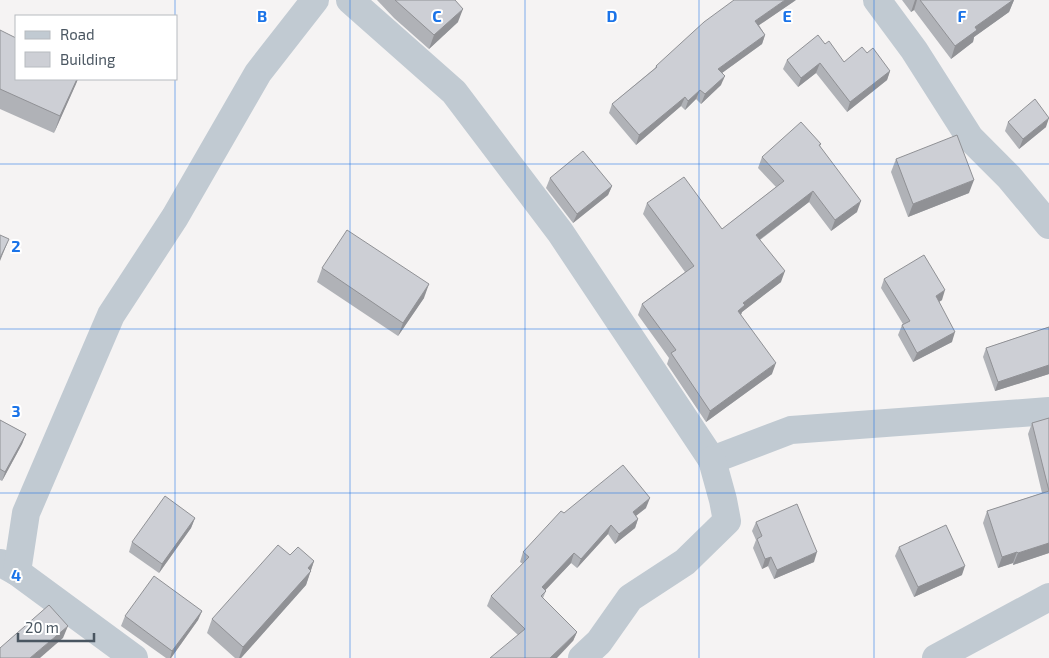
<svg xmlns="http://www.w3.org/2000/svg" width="1049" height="658" font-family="'Exo 2',sans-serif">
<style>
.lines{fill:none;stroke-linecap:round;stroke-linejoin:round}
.street{stroke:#c1cad2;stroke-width:28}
.wall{fill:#b0b2b7}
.shaded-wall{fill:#909195}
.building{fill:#cdcfd5;stroke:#909195}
.grid{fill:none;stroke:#1a73e8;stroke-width:1;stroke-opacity:0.55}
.grid-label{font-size:16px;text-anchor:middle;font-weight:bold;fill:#1a73e8;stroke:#fff;stroke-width:4;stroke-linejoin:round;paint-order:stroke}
</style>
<rect width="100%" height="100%" fill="#f5f3f3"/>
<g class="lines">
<g class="street">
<polyline points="350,0 454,92 560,232 712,460 791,430 1049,411"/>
<polyline points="877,0 914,50 970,138 1009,177 1049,225"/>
<polyline points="1,563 17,572 134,658"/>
<polyline points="17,572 26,513 111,315 175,217 258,73 315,0"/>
<polyline points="582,658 599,642 630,598 685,562 727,521 723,500 712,460"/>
<polyline points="936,658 1049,597"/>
</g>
</g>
<g class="wall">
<polygon points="377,0 455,0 458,22 429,49 394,18"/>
<polygon points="796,0 759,25 765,35 762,44 722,73 721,85 701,104 696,99 685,110 681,106 636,145 609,113 612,104 655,68 656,66"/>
<polygon points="902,0 1014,0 1009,12 974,37 973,42 951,59 914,10 911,12"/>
<polygon points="0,30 16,79 78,79 54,133 0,109"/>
<polygon points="825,44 844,62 867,53 890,71 887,80 847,112 816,73 798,87 783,69 787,60"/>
<polygon points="1008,122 1046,127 1019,149 1005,131"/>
<polygon points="821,144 820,146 857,212 831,231 809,202 760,240 781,282 742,312 741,315 772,374 706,422 667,364 669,358 638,315 642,304 685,272 643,214 647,203 722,229 776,187 758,168 762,157"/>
<polygon points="896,159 969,193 908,217 891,172"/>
<polygon points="550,178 612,186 608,195 573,223 546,188"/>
<polygon points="322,268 424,298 398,336 317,282"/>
<polygon points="884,279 942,300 939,302 952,342 913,362 898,335 902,325 903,324 881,288"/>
<polygon points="1049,327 1049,374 995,391 983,357 986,348"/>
<polygon points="1049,418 1049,553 1013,565 1013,563 998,568 983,523 987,511 1042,493 1028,434 1032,423"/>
<polygon points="0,420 26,434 22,444 2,481 0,480"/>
<polygon points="646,508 636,516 638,519 635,528 615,544 608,534 577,568 571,563 545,590 546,591 543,598 577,632 573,641 518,635 487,606 491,596 523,564 520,562 523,552 564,513"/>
<polygon points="195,518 191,528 159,573 129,552 132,542"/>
<polygon points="756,522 814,562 774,579 768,566 762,569 753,548 756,540 752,531"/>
<polygon points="899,547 962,575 914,597 895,556"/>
<polygon points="290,555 314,561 306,585 241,658 235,658 207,633 212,619"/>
<polygon points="202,611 198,620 171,658 166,658 121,626 125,616"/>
</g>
<g class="shaded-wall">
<polygon points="785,0 796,0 752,30 755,21"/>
<polygon points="915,0 917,0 914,10 911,12"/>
<polygon points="1013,0 1014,0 1009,12 974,37 973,42 951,59 955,46 975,27"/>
<polygon points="463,9 458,22 429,49 434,35"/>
<polygon points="765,35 762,44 715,78 718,69"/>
<polygon points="820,63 816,73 798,87 801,78"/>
<polygon points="890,71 887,80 847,112 850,102"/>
<polygon points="725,76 721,85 701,104 705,94"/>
<polygon points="77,79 78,79 76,84 54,133 60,116"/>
<polygon points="700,90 696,99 685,110 688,101"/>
<polygon points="685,97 681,106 636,145 639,135"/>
<polygon points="1049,118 1046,127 1019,149 1023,139"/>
<polygon points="974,180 969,193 908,217 913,204"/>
<polygon points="612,186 608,195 573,223 577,214"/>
<polygon points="813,191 809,202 751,246 756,235"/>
<polygon points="861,201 857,212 831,231 835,220"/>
<polygon points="9,239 2,256 0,261 0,258"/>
<polygon points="785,271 781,282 742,312 740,317 738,311 743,303"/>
<polygon points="429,284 424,298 398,336 403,323"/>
<polygon points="945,290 942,300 932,306 936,296"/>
<polygon points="955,332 952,342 913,362 917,353"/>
<polygon points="776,363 772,374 706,422 710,411"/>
<polygon points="1049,365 1049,374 995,391 998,382"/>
<polygon points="26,434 22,444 2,481 5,472"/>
<polygon points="650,498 646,508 629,521 633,512"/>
<polygon points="195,518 191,528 159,573 162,564"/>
<polygon points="638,519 635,528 615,544 619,534"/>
<polygon points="611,525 608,534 577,568 581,559"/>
<polygon points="1049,543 1049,553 1013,565 1018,553"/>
<polygon points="817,552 814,562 774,579 777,570"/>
<polygon points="1017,552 1013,563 998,568 1002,557"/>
<polygon points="574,553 571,563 539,597 542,587"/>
<polygon points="771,557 768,566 762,569 765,559"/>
<polygon points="314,561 306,585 241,658 239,658 243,647"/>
<polygon points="965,566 962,575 914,597 918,587"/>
<polygon points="202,611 198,620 171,658 170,658 172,651"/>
<polygon points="68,626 63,638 40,658 30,658"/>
<polygon points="577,632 573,641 557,658 550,658"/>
</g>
<g class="building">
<polygon points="395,0 455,0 463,9 434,35"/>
<polygon points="734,0 785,0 755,21 765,35 718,69 725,76 705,94 700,90 688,101 685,97 639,135 612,104 657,67 656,66 704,22"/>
<polygon points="920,0 1013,0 975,27 977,30 955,46"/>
<polygon points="0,30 16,38 16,79 77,79 60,116 0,89"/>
<polygon points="818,35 825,44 829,41 844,62 862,47 867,53 873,48 890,71 850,102 820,63 801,78 787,60"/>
<polygon points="1035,99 1049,118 1023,139 1008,122"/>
<polygon points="801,122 821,144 819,145 861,201 835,220 813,191 756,235 785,271 743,303 745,305 738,311 776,363 710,411 671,353 676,350 642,304 694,266 647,203 684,177 722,229 784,181 762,157"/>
<polygon points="957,135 974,180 913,204 896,159"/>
<polygon points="583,151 612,186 577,214 550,178"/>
<polygon points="347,230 429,284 403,323 322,268"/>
<polygon points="0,235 9,239 0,258"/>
<polygon points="924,255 945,290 936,296 955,332 917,353 902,325 910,321 884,279"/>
<polygon points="1049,327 1049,365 998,382 986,348"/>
<polygon points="1049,418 1049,491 1032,423"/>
<polygon points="0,420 26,434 5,472 0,469"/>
<polygon points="623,465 650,498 633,512 638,519 619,534 611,525 581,559 574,553 542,587 546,591 541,596 577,632 550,658 490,658 525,629 491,596 529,557 523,552 561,511 564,513"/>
<polygon points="1049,491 1049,543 1018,553 1017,552 1002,557 987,511"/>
<polygon points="165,496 195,518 162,564 132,542"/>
<polygon points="797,504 817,552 777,570 771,557 765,559 757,539 762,536 756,522"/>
<polygon points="946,525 965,566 918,587 899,547"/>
<polygon points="278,545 290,555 298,547 314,561 308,568 311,571 243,647 212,619"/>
<polygon points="154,576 202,611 172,651 125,616"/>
<polygon points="49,605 68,626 30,658 0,658 0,648"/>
</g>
<path class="grid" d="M 175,0 L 175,16M 350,0 L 350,658M 525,0 L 525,658M 699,0 L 699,658M 874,0 L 874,658M 175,79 L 175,658M 0,164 L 1049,164M 0,329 L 1049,329M 0,493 L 1049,493"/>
<g class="grid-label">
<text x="262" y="22">B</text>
<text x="437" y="22">C</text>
<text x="612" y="22">D</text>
<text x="787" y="22">E</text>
<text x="962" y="22">F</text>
<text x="16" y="252">2</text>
<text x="16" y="417">3</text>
<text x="16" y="581">4</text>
</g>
<rect x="15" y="15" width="162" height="65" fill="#ffffff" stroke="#b7bbc0"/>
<rect x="25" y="31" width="25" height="8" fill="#c1cad2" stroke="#b7bbc0"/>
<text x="60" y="40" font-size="15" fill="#4a5661">Road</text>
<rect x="25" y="52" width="25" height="15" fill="#cdcfd5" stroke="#b7bbc0"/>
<text x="60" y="65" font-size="15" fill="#4a5661">Building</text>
<path d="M18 633v8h76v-8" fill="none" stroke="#4a5661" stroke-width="2.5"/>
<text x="25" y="633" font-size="15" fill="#4a5661" stroke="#ffffff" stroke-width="4" paint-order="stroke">20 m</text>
</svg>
